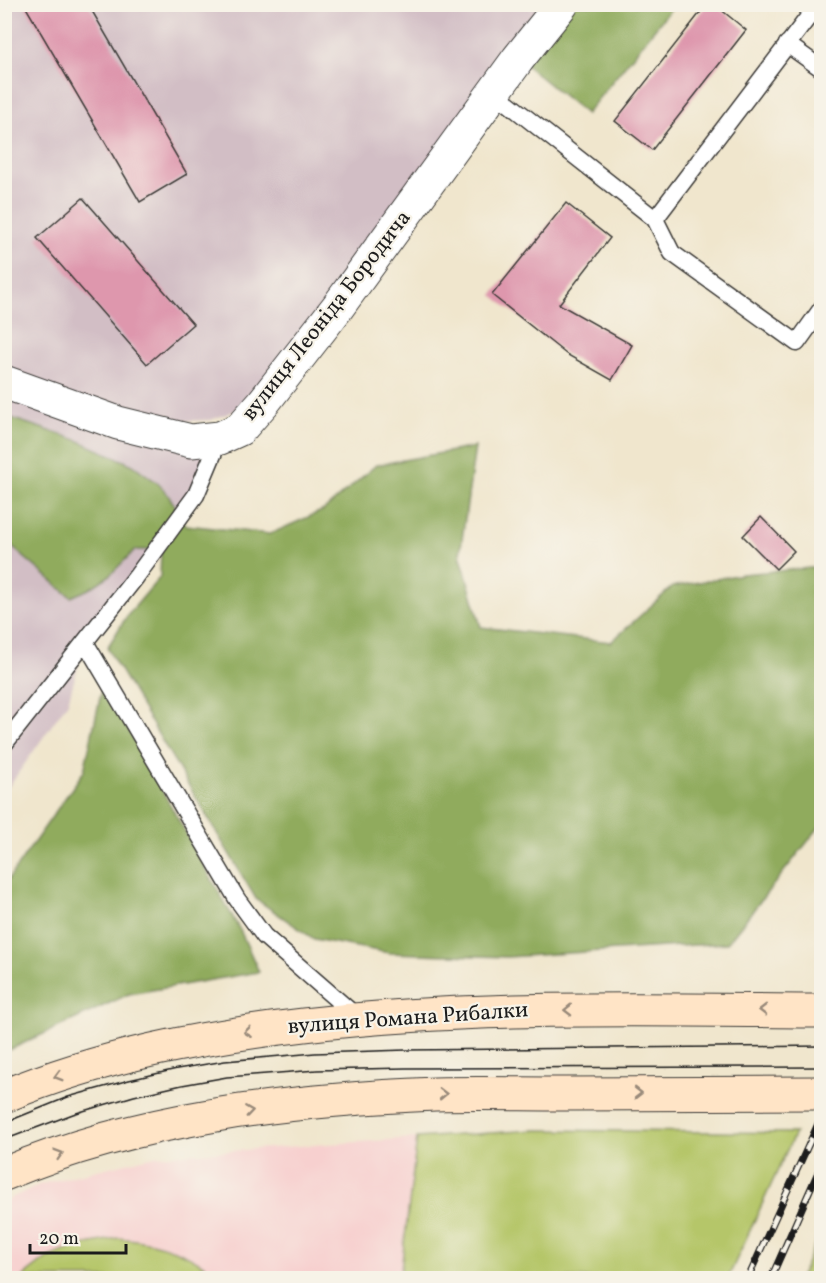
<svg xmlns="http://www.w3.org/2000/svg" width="826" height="1283" font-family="Vollkorn,serif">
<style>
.built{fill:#f7d0cf}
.industrial{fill:#d2bec5}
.green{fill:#b5c669;stroke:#687142;stroke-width:1.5}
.forest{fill:#90ab5d;stroke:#56643c;stroke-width:1.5}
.building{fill:#de97ad}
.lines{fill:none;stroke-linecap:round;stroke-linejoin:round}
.service-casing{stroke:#3c3a37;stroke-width:19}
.minor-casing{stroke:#3c3a37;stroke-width:35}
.secondary-casing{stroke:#3c3a37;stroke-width:35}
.service{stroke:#fff;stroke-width:16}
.minor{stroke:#fff;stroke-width:33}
.secondary{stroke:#ffe4c6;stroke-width:33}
.tram{stroke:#1c1c1c;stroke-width:1.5}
.rail-casing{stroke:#1c1c1c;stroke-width:7}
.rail{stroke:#f7f3e8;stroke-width:4.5;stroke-dasharray:14;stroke-linecap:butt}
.oneway{stroke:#998a7a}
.labels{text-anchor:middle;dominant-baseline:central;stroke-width:4.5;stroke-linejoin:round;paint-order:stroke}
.street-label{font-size:22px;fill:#1c1c1c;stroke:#f7f3e8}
</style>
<rect width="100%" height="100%" fill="#f7f3e8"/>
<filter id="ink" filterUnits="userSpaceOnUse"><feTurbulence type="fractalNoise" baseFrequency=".0167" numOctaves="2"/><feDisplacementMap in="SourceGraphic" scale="12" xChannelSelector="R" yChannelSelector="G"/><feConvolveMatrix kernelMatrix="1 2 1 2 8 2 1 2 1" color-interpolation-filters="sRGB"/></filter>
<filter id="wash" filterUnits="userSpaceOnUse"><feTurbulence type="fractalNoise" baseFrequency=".008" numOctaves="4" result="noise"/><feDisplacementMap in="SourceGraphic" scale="24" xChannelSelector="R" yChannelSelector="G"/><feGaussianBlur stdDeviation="1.35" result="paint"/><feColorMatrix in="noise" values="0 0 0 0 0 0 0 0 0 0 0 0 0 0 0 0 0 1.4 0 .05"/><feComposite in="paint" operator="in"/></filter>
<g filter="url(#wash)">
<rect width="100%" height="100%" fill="#f0e6cd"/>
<polygon class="built" points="417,1138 400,1278 5,1278 5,1201 41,1184 155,1156"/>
<polygon class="industrial" points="5,5 562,5 245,407 211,420 121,423 220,438 196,495 85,641 68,702 5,792"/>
<g class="green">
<polygon points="535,1130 795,1133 728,1278 400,1278 417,1138"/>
<polygon points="821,1230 821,1278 800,1278"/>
<path d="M 118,1238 C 155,1241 192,1251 219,1278 L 21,1278 L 47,1258 L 76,1246 Z"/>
</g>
<g class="forest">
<polygon points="562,5 674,5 586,114 518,59"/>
<polygon points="5,416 77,440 133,465 159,484 169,496 186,525 270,534 324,510 376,465 475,447 460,554 481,627 611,642 672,587 742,574 821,567 821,825 727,943 507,957 389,953 314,939 256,899 107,648 127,616 160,577 161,550 135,550 109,576 89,589 71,597 5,541"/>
<polygon points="103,684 241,932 259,972 129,994 5,1052 5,884 84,771"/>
</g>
<g id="blocks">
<g class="building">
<polygon points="24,4 88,4 187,174 140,202"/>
<polygon points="707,4 714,4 746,30 652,150 615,121"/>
<polygon points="83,198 193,324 147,364 37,238"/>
<polygon points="566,203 610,238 559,304 632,345 612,380 566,354 492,295"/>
<polygon points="761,517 794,551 776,569 743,536"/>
</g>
</g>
</g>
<g filter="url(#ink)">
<use href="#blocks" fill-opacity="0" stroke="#3c3a37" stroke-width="1.5"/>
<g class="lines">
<defs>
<g id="service">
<polyline points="787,44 822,69"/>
<polyline points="495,93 655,219 813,11"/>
<polyline points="655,219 672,253 797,343 822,308"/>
<polyline points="85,642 237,899 264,936 358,1018"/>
<polyline points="5,743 136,577 196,495 220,438"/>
</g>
<polyline id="minor" points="4,382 118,423 191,441 220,438 240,429 263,403 337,308 518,59 562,4"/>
<g id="secondary">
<path d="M 4,1096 C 101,1056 201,1037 304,1025 C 476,1005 649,1010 822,1011"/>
<path d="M 4,1174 C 140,1117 290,1100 435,1094 C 478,1093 520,1094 563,1094 C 649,1093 735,1093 822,1093"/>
</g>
</defs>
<use href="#service" class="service-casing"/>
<use href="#minor" class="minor-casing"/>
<use href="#secondary" class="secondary-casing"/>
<use href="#service" class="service"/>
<use href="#minor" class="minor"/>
<use href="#secondary" class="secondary"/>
<g class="tram">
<polyline points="4,1123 68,1097 129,1080 177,1069 225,1061 315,1053 406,1050 822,1046"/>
<polyline points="4,1140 73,1114 134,1096 182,1085 227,1077 317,1070 405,1068 822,1067"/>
</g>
<defs>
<g id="rail">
<polyline points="748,1278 822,1115"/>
<polyline points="771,1278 822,1163"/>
</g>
</defs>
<use href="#rail" class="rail-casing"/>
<use href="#rail" class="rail"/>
</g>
<defs><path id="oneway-chevron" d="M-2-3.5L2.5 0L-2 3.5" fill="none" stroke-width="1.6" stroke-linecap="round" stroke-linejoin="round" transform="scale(1.5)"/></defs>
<g class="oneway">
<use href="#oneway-chevron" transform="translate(568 1010) rotate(179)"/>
<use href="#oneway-chevron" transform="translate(763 1010) rotate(-180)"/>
<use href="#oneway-chevron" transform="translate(248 1032) rotate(173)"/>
<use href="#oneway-chevron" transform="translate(58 1076) rotate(164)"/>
<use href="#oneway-chevron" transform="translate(638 1093)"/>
<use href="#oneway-chevron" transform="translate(443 1094) rotate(-1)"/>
<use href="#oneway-chevron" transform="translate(249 1111) rotate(-8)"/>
<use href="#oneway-chevron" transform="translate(59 1154) rotate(-17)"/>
</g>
</g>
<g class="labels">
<g class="street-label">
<text transform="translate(327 316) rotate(-52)">вулиця Леоніда Бородича</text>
<text transform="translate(408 1019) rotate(-4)">вулиця Романа Рибалки</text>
</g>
</g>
<rect width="826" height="1283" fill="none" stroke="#f7f3e8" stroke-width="24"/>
<path d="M30 1244v9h96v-9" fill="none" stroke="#1c1c1c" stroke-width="3"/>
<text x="39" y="1244" font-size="18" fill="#1c1c1c" stroke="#f7f3e8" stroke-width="4.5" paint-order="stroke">20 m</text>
</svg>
